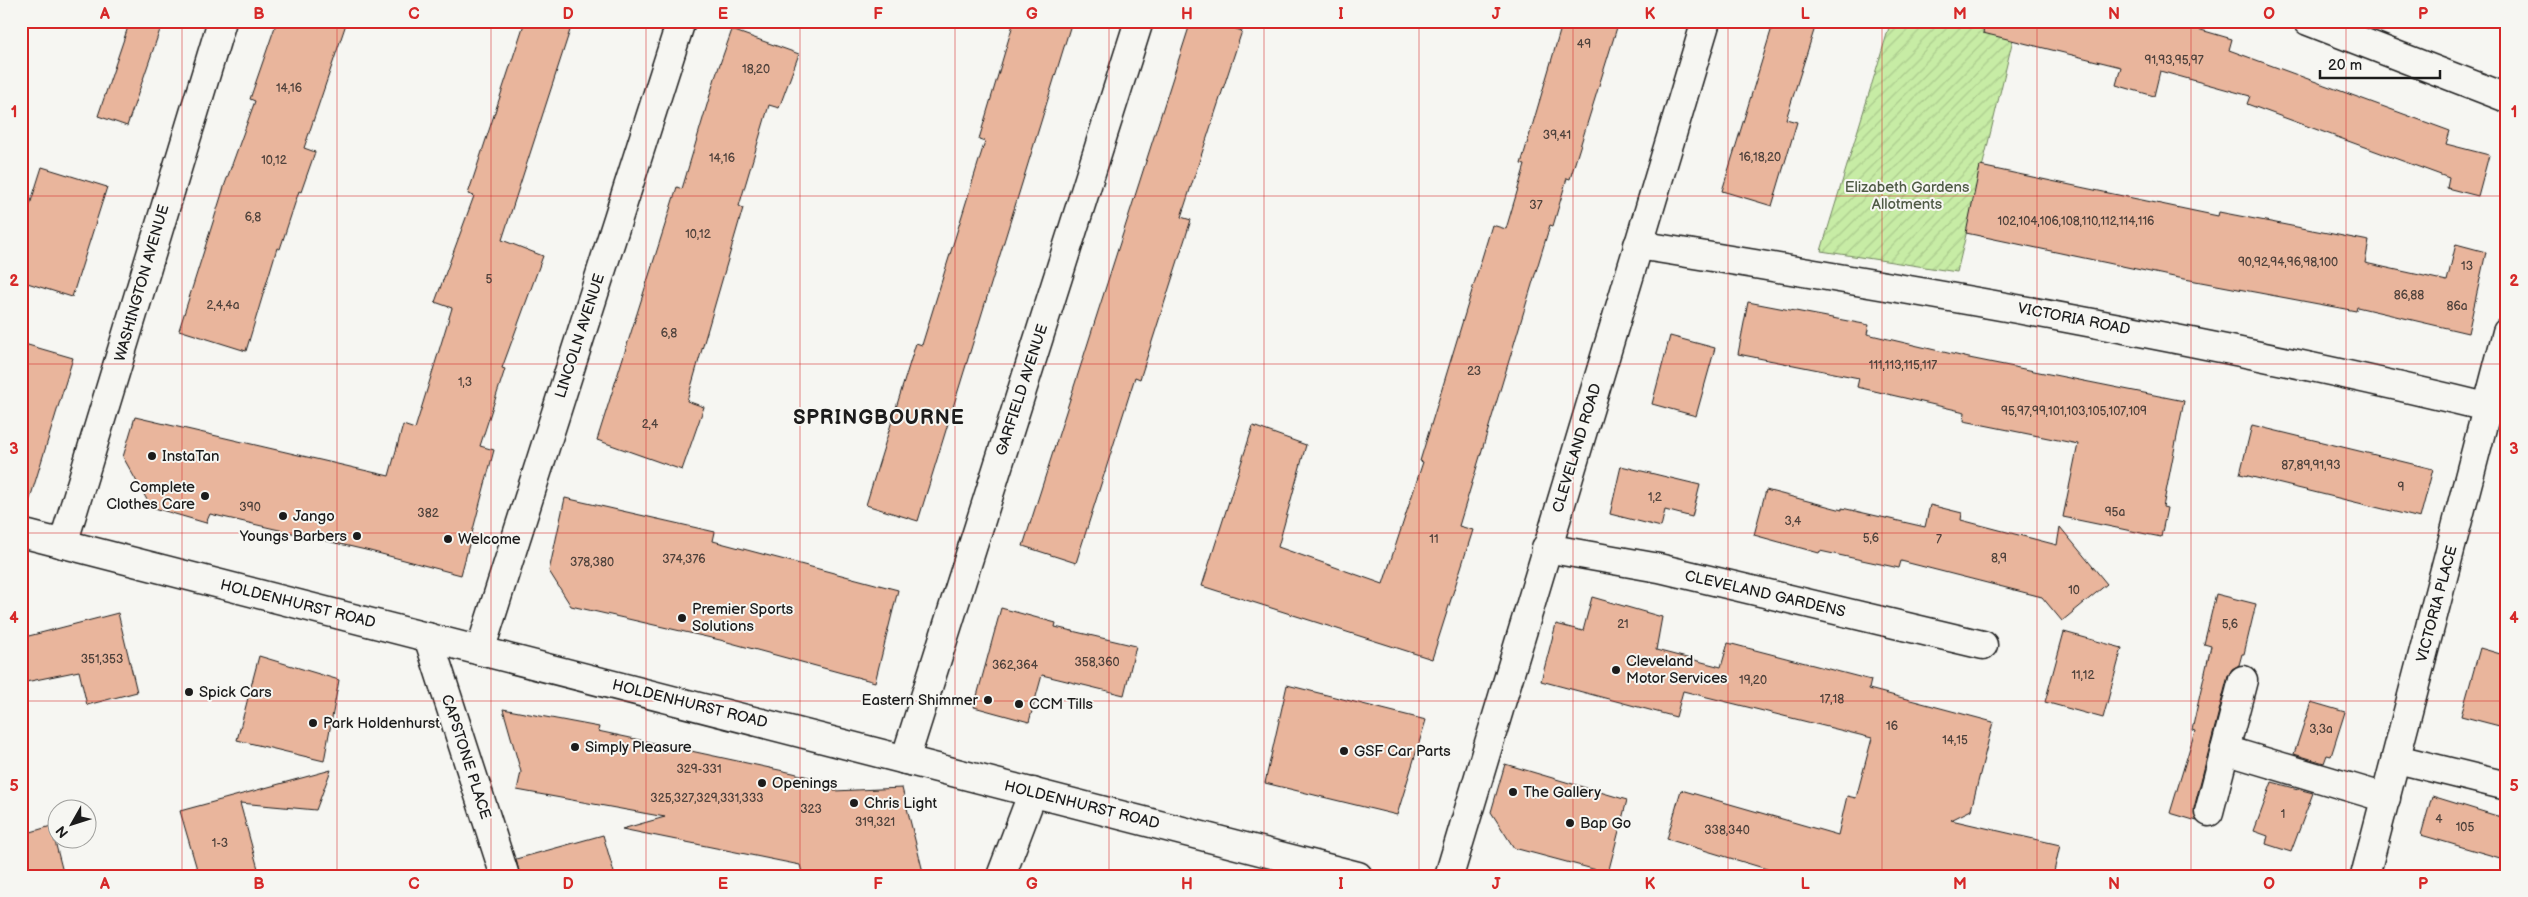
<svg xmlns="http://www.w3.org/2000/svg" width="2528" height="897" font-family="'Balsamiq Sans',sans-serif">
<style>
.garden{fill:url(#garden-furrows);stroke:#728460}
.building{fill:#e9b59c;stroke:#1c1c1c}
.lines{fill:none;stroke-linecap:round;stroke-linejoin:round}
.minor-casing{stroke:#1c1c1c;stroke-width:31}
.tertiary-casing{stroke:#1c1c1c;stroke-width:31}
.minor{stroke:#f6f6f2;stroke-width:28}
.tertiary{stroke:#f6f6f2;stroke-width:28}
.grid{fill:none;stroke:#d62828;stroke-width:1;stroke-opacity:0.55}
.poi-dot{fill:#1c1c1c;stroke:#f6f6f2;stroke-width:2}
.labels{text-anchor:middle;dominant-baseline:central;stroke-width:4;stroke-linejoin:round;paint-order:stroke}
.number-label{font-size:12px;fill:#4f423c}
.park-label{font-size:15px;fill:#4f5a45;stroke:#f6f6f2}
.street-label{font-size:15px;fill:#1c1c1c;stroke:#f6f6f2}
.poi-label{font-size:15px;fill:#1c1c1c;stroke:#f6f6f2;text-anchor:start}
.district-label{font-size:20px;font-weight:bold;letter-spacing:1px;fill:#1c1c1c;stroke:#f6f6f2}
.neatline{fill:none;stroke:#d62828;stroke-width:2}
.grid-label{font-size:16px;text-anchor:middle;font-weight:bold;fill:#d62828}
</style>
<defs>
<pattern id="garden-furrows" width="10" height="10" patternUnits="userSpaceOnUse" patternTransform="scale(1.25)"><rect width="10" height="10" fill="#c7eca5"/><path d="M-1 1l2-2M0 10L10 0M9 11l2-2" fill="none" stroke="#aaca8d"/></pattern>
</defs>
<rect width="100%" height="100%" fill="#f6f6f2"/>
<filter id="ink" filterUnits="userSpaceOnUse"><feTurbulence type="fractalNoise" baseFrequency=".02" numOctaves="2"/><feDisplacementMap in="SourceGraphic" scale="10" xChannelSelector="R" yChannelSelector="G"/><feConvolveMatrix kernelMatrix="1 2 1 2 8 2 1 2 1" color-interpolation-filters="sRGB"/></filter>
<g filter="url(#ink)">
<polygon class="garden" points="1891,21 1957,21 2013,39 1957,272 1821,251"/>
<g class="building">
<polygon points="130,21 163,21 127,126 98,116"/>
<polygon points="277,21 347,21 304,148 315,152 301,192 299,191 280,249 277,248 246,351 179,330 225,184 255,101 250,99"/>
<polygon points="525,21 573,21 502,240 543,256 502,368 505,369 480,446 494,450 461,575 370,551 210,514 206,523 151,507 123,457 135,417 389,476 403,425 415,429 452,308 435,302 474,196 468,194"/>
<polygon points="1014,21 1072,21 918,521 866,505 916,343 922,345 985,141 979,139"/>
<polygon points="1191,21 1212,21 1242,31 1181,217 1191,220 1140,379 1135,377 1076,563 1023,546"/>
<polygon points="1563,21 1619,21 1570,179 1567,178 1553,226 1550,225 1459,526 1473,530 1432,659 1202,586 1253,426 1306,445 1278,547 1383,584 1423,462 1420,461 1492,225 1506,229 1525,165 1521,164"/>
<polygon points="1774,21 1817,21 1786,119 1797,122 1772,206 1722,191"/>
<polygon points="1985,21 2170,21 2232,39 2229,50 2450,131 2446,144 2489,155 2478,196 2447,188 2449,178 2247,104 2250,96 2160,71 2154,96 2116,85 2121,67 1983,33"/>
<polygon points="732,30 799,54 779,108 769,105 739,206 743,208 687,401 704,407 682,470 597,440 677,187 682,189 715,78"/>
<polygon points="1980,166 2218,216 2219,212 2369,241 2365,263 2447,281 2456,244 2486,252 2468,333 2357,307 2356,311 2174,277 1966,233"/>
<polygon points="42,167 107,187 72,297 21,281 21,233"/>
<polygon points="1748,302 1869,325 1867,334 1969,358 2184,401 2163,507 2167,508 2161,537 2063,517 2078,444 1964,421 1965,412 1857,387 1859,378 1738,354"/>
<polygon points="1670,336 1715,348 1696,416 1652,404"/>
<polygon points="21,343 73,358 29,502 21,501"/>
<polygon points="2252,425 2433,469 2420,518 2240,474"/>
<polygon points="1621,466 1700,485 1692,517 1665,510 1661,527 1610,514"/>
<polygon points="1766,490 1842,510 1842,508 1925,527 1930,505 1962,513 1961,520 2057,545 2060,527 2107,584 2062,621 2042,597 1901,561 1899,568 1820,551 1819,553 1754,535"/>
<polygon points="565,498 715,532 713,541 898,590 875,682 720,640 571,606 549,571"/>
<polygon points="2216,594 2256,604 2244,654 2242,654 2239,665 2232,669 2228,676 2194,808 2197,821 2170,813 2195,731 2192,730 2211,646 2204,644"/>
<polygon points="1592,597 1662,617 1656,650 1721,667 1728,643 1871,680 1869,689 1993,722 1971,810 1951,820 2060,845 2053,876 1790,876 1667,839 1681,790 1838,835 1847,796 1856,798 1872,738 1683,691 1676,717 1541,681 1556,624 1583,631"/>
<polygon points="1001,608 1056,623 1055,627 1136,646 1124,695 1042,675 1029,722 974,707"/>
<polygon points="118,613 137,692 87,705 79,671 21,683 21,638"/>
<polygon points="2064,632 2122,648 2103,718 2045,702"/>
<polygon points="2480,648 2507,656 2507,728 2461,716"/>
<polygon points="259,656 339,680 324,761 237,740"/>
<polygon points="1287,685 1426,720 1397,815 1265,783"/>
<polygon points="2311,702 2345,712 2331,756 2327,755 2324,763 2294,754"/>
<polygon points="503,709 599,727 598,731 793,773 832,783 834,791 902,788 924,876 803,876 800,865 622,829 665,817 517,790 521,772"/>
<polygon points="1505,764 1627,800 1608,873 1514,848 1491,812"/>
<polygon points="331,770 316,810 240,803 260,876 199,876 180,811"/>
<polygon points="2272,782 2313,793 2291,852 2266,844 2268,836 2254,831"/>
<polygon points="2432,796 2507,819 2507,860 2421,835"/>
<polygon points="51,826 64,876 21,876 21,835"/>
<polygon points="603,835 615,876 520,876 516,859"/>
</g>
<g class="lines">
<defs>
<g id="minor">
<polyline points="2308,21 2507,98"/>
<path d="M 1638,245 C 1930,292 2220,341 2507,412"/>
<polyline points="63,544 222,21"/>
<polyline points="1546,548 1659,568 1983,645"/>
<polyline points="428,637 505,876"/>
<polyline points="480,651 681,21"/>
<polyline points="2225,750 2243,680"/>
<polyline points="2397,759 2507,786"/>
<polyline points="905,760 1139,21"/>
<polyline points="2209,812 2225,750 2386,798"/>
<polyline points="1001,876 1033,792"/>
<polyline points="2365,876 2507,332"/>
</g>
<g id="tertiary">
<polyline points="21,533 1358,876"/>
<polyline points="1449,876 1706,21"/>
</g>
</defs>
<use href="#minor" class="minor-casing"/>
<use href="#tertiary" class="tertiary-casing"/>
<use href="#minor" class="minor"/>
<use href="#tertiary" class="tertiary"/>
</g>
</g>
<path class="grid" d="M 182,21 L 182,876M 337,21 L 337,876M 491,21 L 491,876M 646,21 L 646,876M 800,21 L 800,876M 955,21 L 955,876M 1109,21 L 1109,876M 1264,21 L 1264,876M 1419,21 L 1419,876M 1573,21 L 1573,876M 1728,21 L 1728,876M 1882,21 L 1882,876M 2037,21 L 2037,876M 2191,21 L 2191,876M 2346,21 L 2346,876M 21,196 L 2507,196M 21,364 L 2507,364M 21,533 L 2507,533M 21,701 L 2507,701"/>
<g class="poi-dot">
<circle cx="152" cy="456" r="5"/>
<circle cx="205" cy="496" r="5"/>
<circle cx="283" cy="516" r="5"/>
<circle cx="357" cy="536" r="5"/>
<circle cx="448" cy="539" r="5"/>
<circle cx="682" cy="618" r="5"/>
<circle cx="1616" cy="670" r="5"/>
<circle cx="189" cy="692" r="5"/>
<circle cx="988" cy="700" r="5"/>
<circle cx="1019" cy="704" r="5"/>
<circle cx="313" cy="723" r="5"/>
<circle cx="575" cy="747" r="5"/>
<circle cx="1344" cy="751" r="5"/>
<circle cx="762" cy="783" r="5"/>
<circle cx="1513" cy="792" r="5"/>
<circle cx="854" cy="803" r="5"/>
<circle cx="1570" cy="823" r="5"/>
</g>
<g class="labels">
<g class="number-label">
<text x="1584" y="44">49</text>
<text x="2174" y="60">91,93,95,97</text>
<text x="756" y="69">18,20</text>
<text x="289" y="88">14,16</text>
<text x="1557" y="135">39,41</text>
<text x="1760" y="157">16,18,20</text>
<text x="722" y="158">14,16</text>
<text x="274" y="160">10,12</text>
<text x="1536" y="205">37</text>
<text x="253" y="217">6,8</text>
<text x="2076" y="221">102,104,106,108,110,112,114,116</text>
<text x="698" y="234">10,12</text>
<text x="2288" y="262">90,92,94,96,98,100</text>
<text x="2467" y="266">13</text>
<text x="489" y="279">5</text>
<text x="2409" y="295">86,88</text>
<text x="223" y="305">2,4,4a</text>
<text x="2457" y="306">86a</text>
<text x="669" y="333">6,8</text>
<text x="1903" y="365">111,113,115,117</text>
<text x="1474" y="371">23</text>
<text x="465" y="382">1,3</text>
<text x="2074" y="411">95,97,99,101,103,105,107,109</text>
<text x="650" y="424">2,4</text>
<text x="2311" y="465">87,89,91,93</text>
<text x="2401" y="487">9</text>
<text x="1655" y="497">1,2</text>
<text x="250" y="507">390</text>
<text x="2115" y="512">95a</text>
<text x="428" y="513">382</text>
<text x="1793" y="521">3,4</text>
<text x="1871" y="538">5,6</text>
<text x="1434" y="539">11</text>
<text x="1939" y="539">7</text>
<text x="1999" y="558">8,9</text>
<text x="684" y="559">374,376</text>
<text x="592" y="562">378,380</text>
<text x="2074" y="590">10</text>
<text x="1623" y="624">21</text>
<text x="2230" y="624">5,6</text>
<text x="102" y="659">351,353</text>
<text x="1097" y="662">358,360</text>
<text x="1015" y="665">362,364</text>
<text x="2083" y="675">11,12</text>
<text x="1753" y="680">19,20</text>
<text x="1832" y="699">17,18</text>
<text x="1892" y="726">16</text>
<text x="2321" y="729">3,3a</text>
<text x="1955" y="740">14,15</text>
<text x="699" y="769">329-331</text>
<text x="707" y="798">325,327,329,331,333</text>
<text x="811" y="809">323</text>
<text x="2283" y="814">1</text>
<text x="2439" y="819">4</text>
<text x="875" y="822">319,321</text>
<text x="2465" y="827">105</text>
<text x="1727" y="830">338,340</text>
<text x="220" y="843">1-3</text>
</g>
<g class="park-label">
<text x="1907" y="187">Elizabeth Gardens<tspan x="1907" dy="17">Allotments</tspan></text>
</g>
<g class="street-label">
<text transform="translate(142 283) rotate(-74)">WASHINGTON AVENUE</text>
<text transform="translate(2074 319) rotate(11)">VICTORIA ROAD</text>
<text transform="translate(580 336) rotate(-72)">LINCOLN AVENUE</text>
<text transform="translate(1022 390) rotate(-72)">GARFIELD AVENUE</text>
<text transform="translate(1577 448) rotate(-73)">CLEVELAND ROAD</text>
<text transform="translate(1765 594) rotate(13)">CLEVELAND GARDENS</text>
<text transform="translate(298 604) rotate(14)">HOLDENHURST ROAD</text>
<text transform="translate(2437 604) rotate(-75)">VICTORIA PLACE</text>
<text transform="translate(690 704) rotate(14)">HOLDENHURST ROAD</text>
<text transform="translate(466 757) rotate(72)">CAPSTONE PLACE</text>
<text transform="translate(1082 805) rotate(14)">HOLDENHURST ROAD</text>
</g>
<g class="poi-label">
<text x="162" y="456">InstaTan</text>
<text x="195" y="487" text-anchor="end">Complete<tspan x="195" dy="17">Clothes Care</tspan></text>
<text x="293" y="516">Jango</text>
<text x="347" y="536" text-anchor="end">Youngs Barbers</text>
<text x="458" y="539">Welcome</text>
<text x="692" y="609">Premier Sports<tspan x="692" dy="17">Solutions</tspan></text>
<text x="1626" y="661">Cleveland<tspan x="1626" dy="17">Motor Services</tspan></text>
<text x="199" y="692">Spick Cars</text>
<text x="978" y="700" text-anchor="end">Eastern Shimmer</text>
<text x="1029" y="704">CCM Tills</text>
<text x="323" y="723">Park Holdenhurst</text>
<text x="585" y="747">Simply Pleasure</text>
<text x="1354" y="751">GSF Car Parts</text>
<text x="772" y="783">Openings</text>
<text x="1523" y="792">The Gallery</text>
<text x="864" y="803">Chris Light</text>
<text x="1580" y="823">Bap Go</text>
</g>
<g class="district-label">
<text x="879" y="418">SPRINGBOURNE</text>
</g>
</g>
<rect width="2528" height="897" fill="none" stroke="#f6f6f2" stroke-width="55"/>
<g transform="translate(72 824) rotate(231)"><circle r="24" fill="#f6f6f2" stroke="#9f9f9c"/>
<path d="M0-4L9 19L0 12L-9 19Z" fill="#1c1c1c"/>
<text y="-8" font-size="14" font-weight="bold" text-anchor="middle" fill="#1c1c1c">N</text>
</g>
<path d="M2320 70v8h120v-8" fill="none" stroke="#1c1c1c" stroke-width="2.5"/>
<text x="2328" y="70" font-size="15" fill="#1c1c1c" stroke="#f6f6f2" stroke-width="4" paint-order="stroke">20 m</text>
<rect x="28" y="28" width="2472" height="842" class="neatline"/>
<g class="grid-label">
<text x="105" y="19">A</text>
<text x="259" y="19">B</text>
<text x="414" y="19">C</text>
<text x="568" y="19">D</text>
<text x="723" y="19">E</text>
<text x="878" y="19">F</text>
<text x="1032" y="19">G</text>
<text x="1187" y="19">H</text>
<text x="1341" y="19">I</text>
<text x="1496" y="19">J</text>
<text x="1650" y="19">K</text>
<text x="1805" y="19">L</text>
<text x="1960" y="19">M</text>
<text x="2114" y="19">N</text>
<text x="2269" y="19">O</text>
<text x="2423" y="19">P</text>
<text x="14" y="117">1</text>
<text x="2514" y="117">1</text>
<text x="14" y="286">2</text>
<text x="2514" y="286">2</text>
<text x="14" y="454">3</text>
<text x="2514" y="454">3</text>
<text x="14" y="623">4</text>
<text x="2514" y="623">4</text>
<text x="14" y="791">5</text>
<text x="2514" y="791">5</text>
<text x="105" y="889">A</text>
<text x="259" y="889">B</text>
<text x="414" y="889">C</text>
<text x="568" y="889">D</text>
<text x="723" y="889">E</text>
<text x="878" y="889">F</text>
<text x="1032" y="889">G</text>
<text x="1187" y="889">H</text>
<text x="1341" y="889">I</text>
<text x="1496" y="889">J</text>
<text x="1650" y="889">K</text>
<text x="1805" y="889">L</text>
<text x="1960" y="889">M</text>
<text x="2114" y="889">N</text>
<text x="2269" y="889">O</text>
<text x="2423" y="889">P</text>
</g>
</svg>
